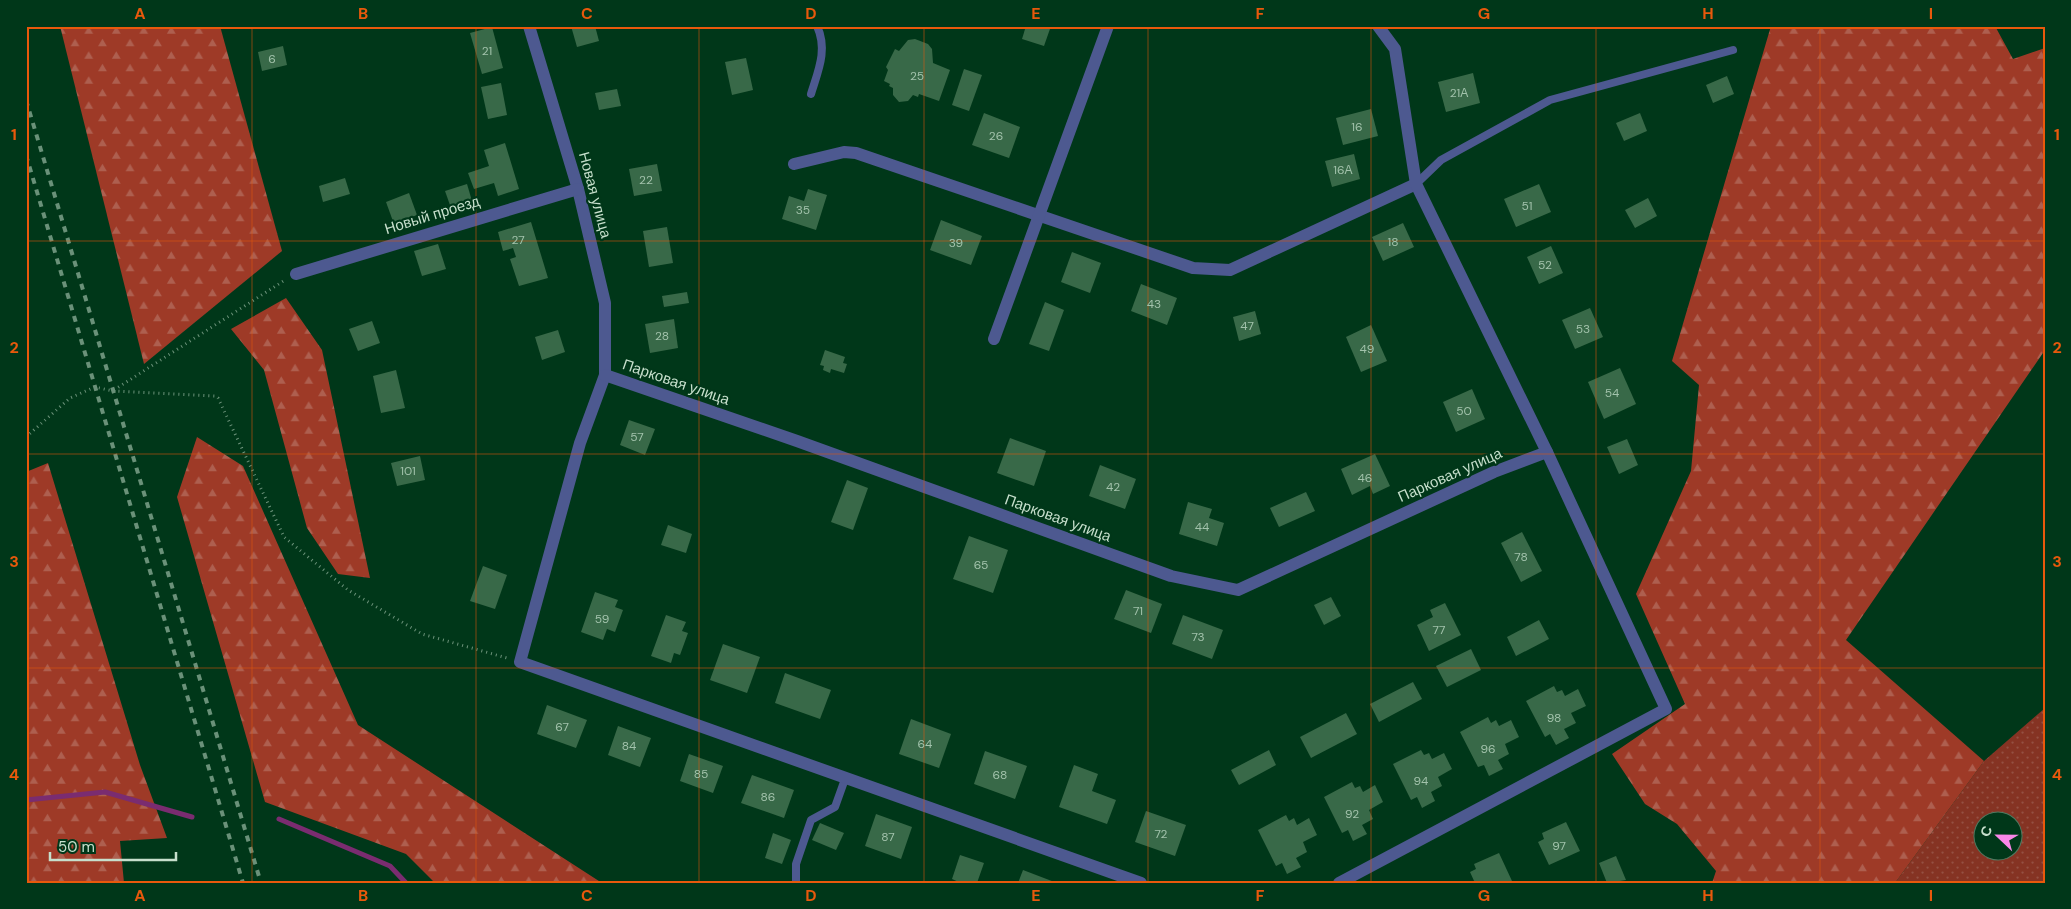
<svg xmlns="http://www.w3.org/2000/svg" width="2071" height="909" font-family="'DM Sans',sans-serif">
<style>
.grass{fill:url(#grass-dots);fill-rule:evenodd}
.forest{fill:url(#forest-firs)}
.lines{fill:none;stroke-linecap:round;stroke-linejoin:round}
.stream{stroke:#7a2c70;stroke-width:5}
.building{fill:#386948}
.path{stroke:#6c937b;stroke-width:3;stroke-dasharray:1 4;stroke-linecap:butt}
.lane{stroke:#4d5990;stroke-width:8}
.street{stroke:#4d5990;stroke-width:12}
.rail{stroke:#6a9179;stroke-width:4;stroke-dasharray:6 6;stroke-linecap:butt}
.grid{fill:none;stroke:#e8590c;stroke-width:1;stroke-opacity:0.55}
.labels{text-anchor:middle;dominant-baseline:central;stroke-width:4.5;stroke-linejoin:round;paint-order:stroke}
.number-label{font-size:12px;fill:#a2c2ab}
.street-label{font-size:15px;fill:#c6dfcc;stroke:#003719}
.neatline{fill:none;stroke:#e8590c;stroke-width:2}
.grid-label{font-size:16px;text-anchor:middle;font-weight:bold;fill:#e8590c}
</style>
<defs>
<pattern id="grass-dots" width="8" height="8" patternUnits="userSpaceOnUse" patternTransform="scale(1.25)"><rect width="8" height="8" fill="#853323"/><path d="M2 2h.1M6 6h.1" fill="none" stroke="#955042" stroke-width="1.8" stroke-linecap="round"/></pattern>
<pattern id="forest-firs" width="22" height="20" patternUnits="userSpaceOnUse" patternTransform="scale(1.25)"><rect width="22" height="20" fill="#9e3a27"/><path d="M5 1l3.5 6h-7zM16 11l3.5 6h-7z" fill="#ae5f4f"/></pattern>
</defs>
<rect width="100%" height="100%" fill="#003719"/>
<path class="grass" d="M 2045,708 L 2045,883 L 1895,883 L 1984,761 ZM 1984,822 L 2014,822 L 2014,852 L 1984,852 Z"/>
<g class="forest">
<polygon points="60,26 220,26 282,251 144,364"/>
<polygon points="1771,26 1995,26 2013,59 2045,48 2045,350 1846,640 1984,761 1895,883 1712,883 1716,871 1677,824 1645,804 1612,754 1685,704 1636,594 1691,471 1699,385 1672,361"/>
<polygon points="286,298 322,350 370,578 338,574 307,528 264,370 231,329"/>
<polygon points="197,437 243,466 358,725 602,883 435,883 406,854 265,802 177,497"/>
<polygon points="48,463 140,765 167,838 120,841 124,883 26,883 26,472"/>
</g>
<g class="lines">
<g class="stream">
<polyline points="26,800 105,792 192,817"/>
<polyline points="279,819 390,866 406,883"/>
</g>
</g>
<g class="building">
<polygon points="571,26 595,26 599,41 577,47"/>
<polygon points="1026,26 1051,26 1044,46 1022,39"/>
<polygon points="492,27 503,68 482,74 470,33"/>
<polygon points="915,39 928,44 932,49 933,63 950,70 939,101 919,94 918,97 913,95 908,101 899,102 893,95 893,88 889,86 890,84 884,81 888,70 886,67 895,49 899,51 908,40"/>
<polygon points="283,46 287,65 262,71 258,52"/>
<polygon points="746,58 753,90 732,95 725,62"/>
<polygon points="964,69 982,75 969,111 952,105"/>
<polygon points="1473,73 1480,103 1446,112 1438,82"/>
<polygon points="1727,76 1734,94 1713,103 1706,85"/>
<polygon points="501,83 507,115 488,119 481,87"/>
<polygon points="617,89 621,106 599,110 595,93"/>
<polygon points="1371,109 1378,136 1343,145 1336,118"/>
<polygon points="984,113 1020,127 1009,158 972,145"/>
<polygon points="1640,113 1647,131 1624,141 1616,123"/>
<polygon points="505,143 519,189 498,196 494,183 474,189 468,173 489,166 484,150"/>
<polygon points="1354,154 1360,179 1332,187 1325,161"/>
<polygon points="657,164 662,191 634,196 629,169"/>
<polygon points="345,178 350,194 323,202 319,186"/>
<polygon points="467,184 472,201 451,208 445,191"/>
<polygon points="1539,184 1551,212 1516,227 1504,199"/>
<polygon points="808,189 827,195 816,230 782,219 789,196 804,201"/>
<polygon points="409,193 417,215 394,224 386,202"/>
<polygon points="1648,198 1657,216 1635,228 1625,210"/>
<polygon points="941,220 982,236 971,265 930,250"/>
<polygon points="531,222 548,278 519,286 510,259 516,257 513,248 503,251 498,232"/>
<polygon points="1403,223 1414,247 1383,261 1372,237"/>
<polygon points="667,227 673,263 649,267 643,231"/>
<polygon points="438,244 446,269 422,276 414,251"/>
<polygon points="1551,246 1563,273 1539,284 1527,257"/>
<polygon points="1072,252 1101,263 1090,293 1061,282"/>
<polygon points="1141,284 1177,298 1167,325 1131,311"/>
<polygon points="687,292 689,303 664,307 662,296"/>
<polygon points="1045,302 1064,310 1049,351 1029,344"/>
<polygon points="1590,308 1603,337 1575,349 1562,320"/>
<polygon points="1255,311 1261,334 1239,341 1233,317"/>
<polygon points="674,319 678,348 650,353 645,324"/>
<polygon points="372,321 380,343 358,351 349,329"/>
<polygon points="1371,325 1387,361 1361,372 1346,337"/>
<polygon points="558,330 565,352 542,360 535,337"/>
<polygon points="825,350 845,357 843,363 847,364 844,373 831,369 830,373 823,370 824,366 820,365"/>
<polygon points="1620,368 1636,404 1604,419 1588,382"/>
<polygon points="396,370 405,408 381,413 373,376"/>
<polygon points="1472,389 1485,419 1456,432 1443,402"/>
<polygon points="629,420 655,429 645,455 620,445"/>
<polygon points="1010,438 1046,451 1034,486 997,473"/>
<polygon points="1627,439 1638,465 1619,474 1607,447"/>
<polygon points="1375,454 1390,486 1373,494 1370,486 1352,495 1341,469"/>
<polygon points="420,456 425,480 397,486 391,463"/>
<polygon points="1100,465 1136,479 1125,509 1089,496"/>
<polygon points="847,480 868,488 853,530 831,522"/>
<polygon points="1306,492 1315,511 1279,527 1270,508"/>
<polygon points="1188,502 1212,509 1209,518 1224,523 1217,546 1179,534"/>
<polygon points="668,525 692,534 686,553 661,545"/>
<polygon points="1522,532 1542,571 1521,582 1501,543"/>
<polygon points="969,536 1008,550 993,593 953,579"/>
<polygon points="483,566 507,575 495,609 470,601"/>
<polygon points="1126,590 1162,604 1151,633 1114,619"/>
<polygon points="595,592 618,600 615,607 623,610 615,632 607,629 603,640 581,632"/>
<polygon points="1331,597 1341,616 1324,625 1314,605"/>
<polygon points="1445,603 1461,635 1429,651 1417,625 1433,617 1430,610"/>
<polygon points="666,615 686,622 682,631 688,633 680,655 674,653 671,663 651,656"/>
<polygon points="1183,615 1223,630 1212,659 1172,644"/>
<polygon points="1539,620 1549,639 1516,656 1507,637"/>
<polygon points="723,644 760,657 747,693 710,680"/>
<polygon points="1471,649 1481,670 1447,687 1436,666"/>
<polygon points="785,673 831,690 820,719 775,703"/>
<polygon points="1413,682 1422,699 1379,722 1370,704"/>
<polygon points="1554,686 1557,692 1562,690 1565,696 1578,689 1586,706 1571,713 1576,723 1564,729 1569,738 1556,745 1550,734 1545,737 1526,701"/>
<polygon points="547,705 587,720 576,748 537,734"/>
<polygon points="1346,713 1357,734 1311,758 1300,737"/>
<polygon points="1488,717 1491,723 1496,720 1499,726 1511,720 1519,737 1505,744 1509,754 1498,760 1503,769 1489,776 1484,765 1478,767 1460,732"/>
<polygon points="911,719 951,734 939,768 899,754"/>
<polygon points="618,726 651,738 640,767 608,755"/>
<polygon points="1269,750 1276,765 1239,785 1231,770"/>
<polygon points="1421,750 1424,755 1429,753 1432,759 1444,753 1452,769 1438,777 1442,786 1431,792 1435,801 1422,808 1417,797 1411,800 1393,764"/>
<polygon points="985,751 1027,766 1015,799 974,784"/>
<polygon points="689,754 723,766 713,793 680,781"/>
<polygon points="1074,765 1098,774 1092,791 1116,800 1107,824 1059,807"/>
<polygon points="752,775 794,790 784,818 741,803"/>
<polygon points="1352,782 1355,788 1360,786 1363,792 1375,785 1383,802 1369,810 1373,819 1362,825 1367,834 1353,841 1348,830 1342,833 1324,797"/>
<polygon points="1146,811 1186,825 1175,856 1135,842"/>
<polygon points="876,814 912,827 901,859 865,846"/>
<polygon points="1286,815 1289,821 1294,818 1297,825 1309,818 1317,835 1303,842 1307,852 1296,858 1301,867 1287,874 1282,863 1276,866 1258,830"/>
<polygon points="1566,822 1580,851 1549,865 1538,842 1544,839 1542,833"/>
<polygon points="820,823 844,833 836,850 812,840"/>
<polygon points="773,833 791,840 782,864 765,858"/>
<polygon points="1499,853 1512,881 1475,883 1470,872 1476,869 1474,864"/>
<polygon points="960,855 984,863 977,883 961,883 952,879"/>
<polygon points="1616,856 1626,880 1607,883 1599,863"/>
<polygon points="1023,870 1057,883 1018,883"/>
</g>
<g class="lines">
<g class="path">
<polyline points="114,390 285,280"/>
<polyline points="26,437 70,398 95,387 113,391 215,396 218,398 284,537 348,590 422,634 507,658"/>
</g>
<g class="lane">
<path d="M 811,94 C 818,71 828,50 817,26"/>
<polyline points="1416,184 1441,160 1550,100 1733,50"/>
<polyline points="796,883 796,864 811,820 835,807 845,779"/>
</g>
<g class="street">
<polyline points="529,26 578,189 605,303 605,375 580,443 520,662 1141,883"/>
<polyline points="794,164 844,152 856,153 1193,268 1230,270 1416,184"/>
<polyline points="296,274 578,189"/>
<polyline points="994,339 1108,26"/>
<polyline points="605,375 797,441 1171,576 1238,590 1494,472 1547,452"/>
<polyline points="1339,883 1666,709 1547,452 1416,184 1395,49 1378,26"/>
</g>
<g class="rail">
<polyline points="26,100 261,883"/>
<polyline points="26,155 243,883"/>
</g>
</g>
<path class="grid" d="M 252,26 L 252,883M 476,26 L 476,883M 699,26 L 699,883M 924,26 L 924,883M 1148,26 L 1148,883M 1371,26 L 1371,883M 1596,26 L 1596,883M 1820,26 L 1820,883M 26,241 L 2045,241M 26,454 L 2045,454M 26,668 L 2045,668"/>
<g class="labels">
<g class="number-label">
<text x="487" y="51">21</text>
<text x="272" y="59">6</text>
<text x="917" y="76">25</text>
<text x="1459" y="93">21А</text>
<text x="1357" y="127">16</text>
<text x="996" y="136">26</text>
<text x="1343" y="170">16А</text>
<text x="646" y="180">22</text>
<text x="1527" y="206">51</text>
<text x="803" y="210">35</text>
<text x="518" y="240">27</text>
<text x="1393" y="242">18</text>
<text x="956" y="243">39</text>
<text x="1545" y="265">52</text>
<text x="1154" y="304">43</text>
<text x="1247" y="326">47</text>
<text x="1583" y="329">53</text>
<text x="662" y="336">28</text>
<text x="1367" y="349">49</text>
<text x="1612" y="393">54</text>
<text x="1464" y="411">50</text>
<text x="637" y="437">57</text>
<text x="408" y="471">101</text>
<text x="1365" y="478">46</text>
<text x="1113" y="487">42</text>
<text x="1202" y="527">44</text>
<text x="1521" y="557">78</text>
<text x="981" y="565">65</text>
<text x="1138" y="611">71</text>
<text x="602" y="619">59</text>
<text x="1439" y="630">77</text>
<text x="1198" y="637">73</text>
<text x="1554" y="718">98</text>
<text x="562" y="727">67</text>
<text x="925" y="744">64</text>
<text x="629" y="746">84</text>
<text x="1488" y="749">96</text>
<text x="701" y="774">85</text>
<text x="1000" y="775">68</text>
<text x="1421" y="781">94</text>
<text x="768" y="797">86</text>
<text x="1352" y="814">92</text>
<text x="1161" y="834">72</text>
<text x="888" y="837">87</text>
<text x="1559" y="846">97</text>
</g>
<g class="street-label">
<text transform="translate(595 195) rotate(75)">Новая улица</text>
<text transform="translate(432 215) rotate(-17)">Новый проезд</text>
<text transform="translate(676 382) rotate(19)">Парковая улица</text>
<text transform="translate(1450 475) rotate(-24)">Парковая улица</text>
<text transform="translate(1058 518) rotate(20)">Парковая улица</text>
</g>
</g>
<rect width="2071" height="909" fill="none" stroke="#003719" stroke-width="55"/>
<g transform="translate(1998 836) rotate(292)"><circle r="24" fill="#003719" stroke="#4f7a61"/>
<path d="M0-4L9 19L0 12L-9 19Z" fill="#f987e8"/>
<text y="-8" font-size="14" font-weight="bold" text-anchor="middle" fill="#c6dfcc">С</text>
</g>
<path d="M50 852v8h126v-8" fill="none" stroke="#c6dfcc" stroke-width="2.5"/>
<text x="58" y="852" font-size="15" fill="#c6dfcc" stroke="#003719" stroke-width="4" paint-order="stroke">50 m</text>
<rect x="28" y="28" width="2016" height="854" class="neatline"/>
<g class="grid-label">
<text x="140" y="19">A</text>
<text x="363" y="19">B</text>
<text x="587" y="19">C</text>
<text x="811" y="19">D</text>
<text x="1036" y="19">E</text>
<text x="1260" y="19">F</text>
<text x="1484" y="19">G</text>
<text x="1708" y="19">H</text>
<text x="1931" y="19">I</text>
<text x="14" y="140">1</text>
<text x="2057" y="140">1</text>
<text x="14" y="353">2</text>
<text x="2057" y="353">2</text>
<text x="14" y="567">3</text>
<text x="2057" y="567">3</text>
<text x="14" y="780">4</text>
<text x="2057" y="780">4</text>
<text x="140" y="901">A</text>
<text x="363" y="901">B</text>
<text x="587" y="901">C</text>
<text x="811" y="901">D</text>
<text x="1036" y="901">E</text>
<text x="1260" y="901">F</text>
<text x="1484" y="901">G</text>
<text x="1708" y="901">H</text>
<text x="1931" y="901">I</text>
</g>
</svg>
